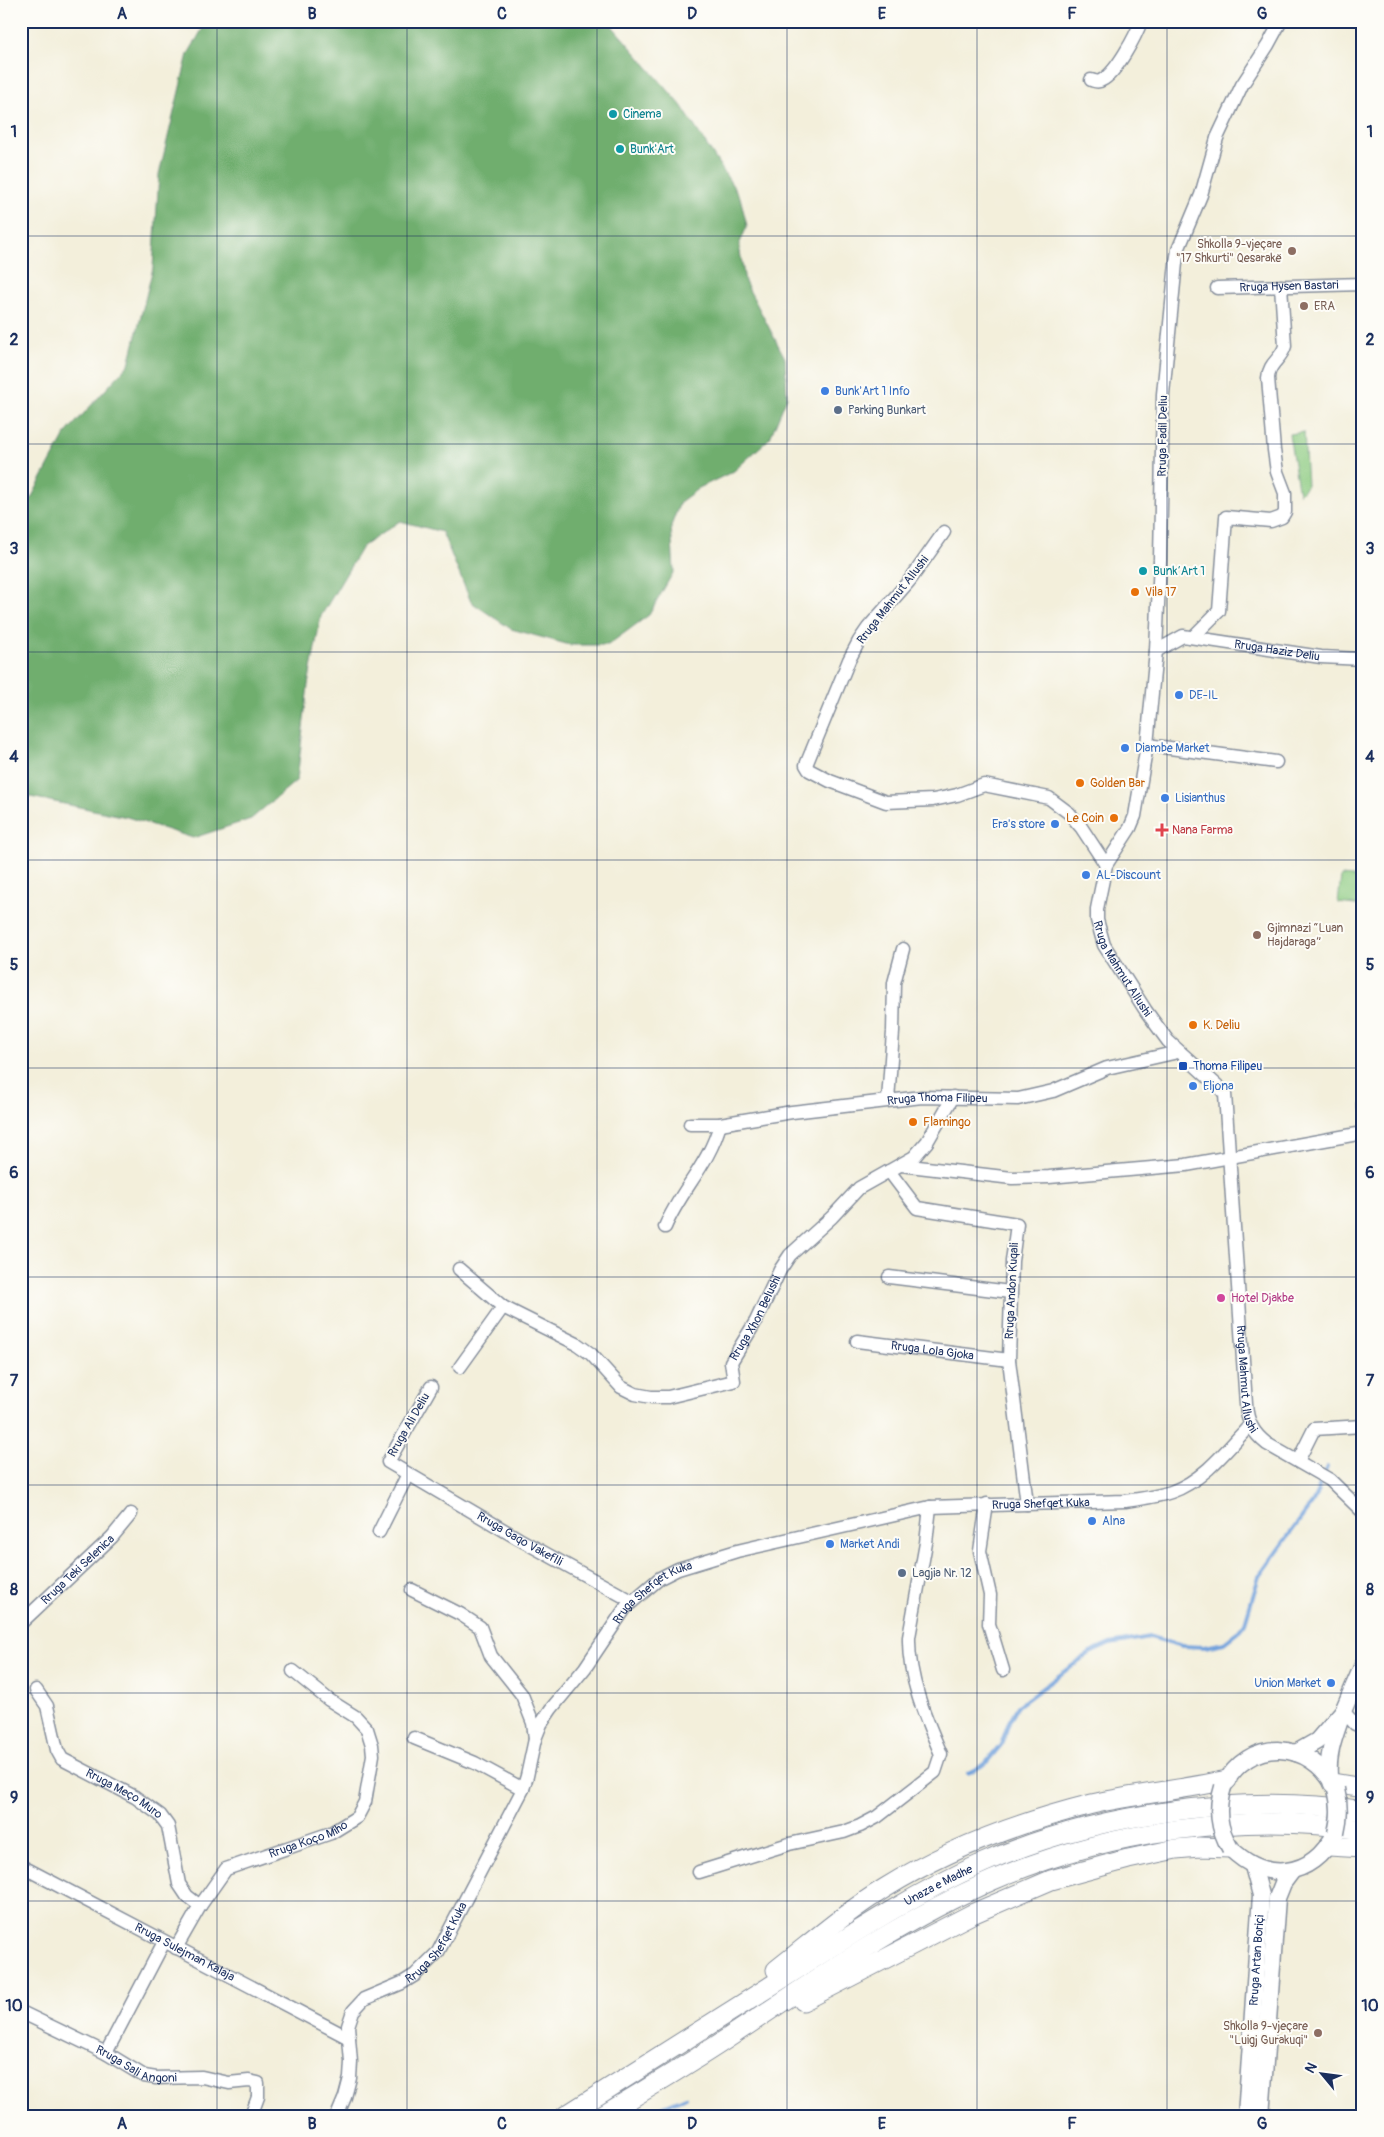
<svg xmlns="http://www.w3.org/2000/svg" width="1384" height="2137" font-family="Pangolin,sans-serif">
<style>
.green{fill:#8bca80;stroke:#537c6f}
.forest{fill:#70ae6e;stroke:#466e66}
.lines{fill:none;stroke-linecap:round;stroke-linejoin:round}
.stream{stroke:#71a1db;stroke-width:4}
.minor-casing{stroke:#878f9c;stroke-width:15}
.major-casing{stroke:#878f9c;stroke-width:19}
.highway-casing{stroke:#878f9c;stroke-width:21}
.minor{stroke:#fff;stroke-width:12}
.major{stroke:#fff;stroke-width:16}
.highway{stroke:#fff;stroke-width:19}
.major-bridge-casing{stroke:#878f9c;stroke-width:19;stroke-linecap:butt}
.major-bridge{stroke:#fff;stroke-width:16}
.grid{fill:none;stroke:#1b2f5e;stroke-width:1;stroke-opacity:0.55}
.culture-dot{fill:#0f9aa8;stroke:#fdfcf7;stroke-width:2}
.education-dot{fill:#8d6e63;stroke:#fdfcf7;stroke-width:2}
.shop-dot{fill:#3f7fe0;stroke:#fdfcf7;stroke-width:2}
.service-dot{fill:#5c6f8a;stroke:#fdfcf7;stroke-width:2}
.food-dot{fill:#e8710a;stroke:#fdfcf7;stroke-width:2}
.health-dot{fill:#e0444e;stroke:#fdfcf7;stroke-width:2}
.transit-dot{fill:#1a4fb4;stroke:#fdfcf7;stroke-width:2}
.hotel-dot{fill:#d1479c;stroke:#fdfcf7;stroke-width:2}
.labels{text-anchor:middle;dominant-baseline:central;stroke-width:4;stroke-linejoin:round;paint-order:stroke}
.culture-label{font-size:12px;fill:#0d838f;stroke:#fdfcf7;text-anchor:start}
.education-label{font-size:12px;fill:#785e54;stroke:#fdfcf7;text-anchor:end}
.street-label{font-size:12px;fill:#1b2f5e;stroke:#fdfcf7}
.shop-label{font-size:12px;fill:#366cbe;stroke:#fdfcf7;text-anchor:start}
.service-label{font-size:12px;fill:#4e5e75;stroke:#fdfcf7;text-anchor:start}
.food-label{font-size:12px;fill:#c56008;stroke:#fdfcf7;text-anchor:start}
.health-label{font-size:12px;fill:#be3a42;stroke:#fdfcf7;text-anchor:start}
.transit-label{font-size:12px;fill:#164399;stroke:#fdfcf7;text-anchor:start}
.hotel-label{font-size:12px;fill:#b23c85;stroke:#fdfcf7;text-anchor:start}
.neatline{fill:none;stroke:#1b2f5e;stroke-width:2}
.grid-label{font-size:16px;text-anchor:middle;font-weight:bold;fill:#1b2f5e}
</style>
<rect width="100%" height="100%" fill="#fdfcf7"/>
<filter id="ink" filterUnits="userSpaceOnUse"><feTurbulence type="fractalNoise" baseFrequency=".02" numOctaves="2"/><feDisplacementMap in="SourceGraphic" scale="10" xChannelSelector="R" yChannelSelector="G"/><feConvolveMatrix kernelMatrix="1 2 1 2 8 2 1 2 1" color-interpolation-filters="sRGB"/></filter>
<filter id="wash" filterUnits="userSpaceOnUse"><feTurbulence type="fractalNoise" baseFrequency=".0096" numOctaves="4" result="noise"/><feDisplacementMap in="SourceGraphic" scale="20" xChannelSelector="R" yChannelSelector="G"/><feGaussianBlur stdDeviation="1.12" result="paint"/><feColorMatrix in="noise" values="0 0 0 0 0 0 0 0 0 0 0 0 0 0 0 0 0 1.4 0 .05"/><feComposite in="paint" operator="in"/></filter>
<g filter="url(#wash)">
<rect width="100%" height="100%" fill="#f3efdb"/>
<g class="green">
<polygon points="1304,432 1307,485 1299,494 1289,434"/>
<polygon points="1341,876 1363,878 1363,906 1338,903"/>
</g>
<polygon class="forest" points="207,21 611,21 613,27 681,105 740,197 747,226 739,245 745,282 785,358 787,397 770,438 734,471 699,488 680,502 671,526 674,571 649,615 608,645 570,645 511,629 471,602 442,532 400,521 362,547 321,616 308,685 297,780 251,819 193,838 127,817 21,795 21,517 66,433 129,364 153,268 159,174 188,54"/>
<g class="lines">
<g class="stream">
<polyline points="968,1773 985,1764 1001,1745 1009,1722 1018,1706 1088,1654 1110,1644 1150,1637 1183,1646 1205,1647 1224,1643 1237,1633 1245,1623 1259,1576 1313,1502 1327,1467"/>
<polyline points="639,2116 686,2097"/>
</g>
</g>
</g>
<g filter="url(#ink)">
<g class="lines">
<defs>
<g id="minor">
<path id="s1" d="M 1281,21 L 1268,45 L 1242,85 L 1217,138 L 1201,195 L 1178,250 L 1176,263 L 1163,394 L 1160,560 L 1156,651 L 1147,745 L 1135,816 L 1130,828 L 1106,865 L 1100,894 L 1097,909 L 1097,920 L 1104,945 L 1146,1011 L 1168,1041 L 1221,1089 L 1225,1094 L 1246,1404 C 1247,1422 1253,1433 1267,1444 L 1330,1480 L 1363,1512"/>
<path d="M 1091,80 C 1095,81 1098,83 1102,80 C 1116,73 1136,36 1141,21"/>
<path id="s2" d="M 1217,288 L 1363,284"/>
<polyline points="944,532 910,580 868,628 859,641 849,660 806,765 809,770 830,781 886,802 933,800 957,795 984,785 1049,798 1069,813 1081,827 1106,865"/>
<path d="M 1193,637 L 1219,611 L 1226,517 L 1271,521 L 1282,517 L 1285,512 L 1285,493 L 1277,472 L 1274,450 L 1268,378 C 1269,362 1281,360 1285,346 L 1281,286"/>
<path id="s3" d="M 1156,651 L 1183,636 L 1321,657 L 1363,659"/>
<polyline points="1147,745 1276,762"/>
<polyline points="888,1100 893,1032 894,983 903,949"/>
<polyline points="1363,1102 1363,1108"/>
<path id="s4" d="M 690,1124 L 720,1124 L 792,1112 L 922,1097 L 1018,1099 L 1053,1091 L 1107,1068 L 1178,1052"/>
<polyline points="901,1165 1012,1178 1049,1177 1186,1165 1363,1133"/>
<polyline points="889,1171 917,1208 1017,1224 1012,1261 1009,1360 1027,1504"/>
<path d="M 665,1227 C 680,1191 710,1163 720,1124"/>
<polyline points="459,1269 503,1307 460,1367"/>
<polyline points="889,1277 1010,1292"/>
<path id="s5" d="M 503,1307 L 577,1344 L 591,1354 L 621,1387 L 635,1394 L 651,1397 L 668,1397 L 734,1381 L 731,1362 L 756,1321 L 780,1270 L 790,1255 L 832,1217 L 859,1188 L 914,1157 L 927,1142 L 953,1097"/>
<path id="s6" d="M 857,1341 L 1009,1360"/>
<path id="s7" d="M 431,1387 L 388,1462 L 519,1539 L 632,1601"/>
<polyline points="1298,1461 1314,1429 1363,1426"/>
<polyline points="987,1504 980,1551 990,1595 989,1624 1003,1670"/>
<polyline points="379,1532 408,1474"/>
<polyline points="412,1590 460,1614 480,1627 491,1656 522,1695 533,1723 535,1739"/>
<path id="s8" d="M 21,1623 L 112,1537 L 131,1514"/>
<path id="s9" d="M 36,1690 L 47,1706 L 57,1750 L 62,1759 L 135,1797 L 160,1815 L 168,1826 L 179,1884 L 187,1896 L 200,1906"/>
<polyline points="1343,1711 1355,1724 1363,1727"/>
<polyline points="414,1738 475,1763 523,1789"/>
<path id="s10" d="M 21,1866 L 349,2038"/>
<path d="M 699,1872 L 789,1844 L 844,1832 L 860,1826 L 877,1817 L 935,1772 L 941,1754 C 925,1717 908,1678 909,1637 L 926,1543 L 930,1507"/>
<path id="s11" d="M 176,1948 L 200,1906 L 226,1869 L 331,1833 L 357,1817 L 365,1802 L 373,1755 L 372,1745 L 367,1729 L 356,1717 L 329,1700 L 293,1671"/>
<path id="s12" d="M 21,2012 L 106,2053 L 144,2076 L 156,2078 L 202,2077 L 229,2083 L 249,2081 L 258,2083 L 258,2097 L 251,2116"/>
<polyline points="106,2053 164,1942"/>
<path id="s13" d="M 337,2116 L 345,2097 L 350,2078 L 351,2062 L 348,2026 L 353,2011 L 364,1999 L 402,1983 L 415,1975 L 438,1952 L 523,1789 L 527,1776 L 535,1739 L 541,1724 L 551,1709 L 585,1668 L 626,1607 L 660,1578 L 678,1569 L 737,1551 L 930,1507 L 1125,1501 C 1140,1499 1156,1497 1171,1492 C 1203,1481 1227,1450 1250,1425"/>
</g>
<g id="major">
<polyline points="1343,1711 1363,1665"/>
<path d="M 1296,1753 L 1317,1741 L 1343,1711 C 1336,1733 1327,1752 1329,1776"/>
<path d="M 1223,1787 C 1248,1736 1311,1739 1336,1789"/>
<path d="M 1230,1848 C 1265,1883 1311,1879 1335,1834"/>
<path id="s14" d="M 1246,2116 L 1261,1895 L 1253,1866"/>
<polyline points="1261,2116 1277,1898 1283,1883 1292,1871"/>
</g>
<g id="highway">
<polyline points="1333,1783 1363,1788"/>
<polyline points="1329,1846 1363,1848"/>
<path d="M 776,1970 C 812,1942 846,1912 885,1888 C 948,1849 1020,1822 1092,1804 C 1136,1794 1182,1790 1227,1780"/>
<polyline points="803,2001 972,1914 1051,1880 1128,1859 1176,1849 1199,1847 1230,1848"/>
<path id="s15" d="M 565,2116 C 642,2067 719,2018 796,1970 C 857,1931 917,1892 983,1863 C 1095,1813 1241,1793 1363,1811"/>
<path d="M 602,2116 C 646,2089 691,2063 734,2034 C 817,1979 901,1920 993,1880 C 1105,1832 1242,1811 1363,1830"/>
</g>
</defs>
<use href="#minor" class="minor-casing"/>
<use href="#major" class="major-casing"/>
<use href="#highway" class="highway-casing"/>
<use href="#minor" class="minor"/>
<use href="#major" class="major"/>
<use href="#highway" class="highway"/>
<defs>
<g id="major-bridge">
<path d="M 1223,1787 C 1216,1809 1218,1828 1230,1848"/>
<path d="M 1336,1833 C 1340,1817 1340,1805 1336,1789"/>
</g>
</defs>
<use href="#major-bridge" class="major-bridge-casing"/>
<use href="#major-bridge" class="major-bridge"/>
</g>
</g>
<path class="grid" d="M 217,21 L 217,2116M 407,21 L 407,2116M 597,21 L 597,2116M 787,21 L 787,2116M 977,21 L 977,2116M 1167,21 L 1167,2116M 21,236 L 1363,236M 21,444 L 1363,444M 21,652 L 1363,652M 21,860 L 1363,860M 21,1068 L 1363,1068M 21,1277 L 1363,1277M 21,1485 L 1363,1485M 21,1693 L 1363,1693M 21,1901 L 1363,1901"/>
<g class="culture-dot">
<circle cx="613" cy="114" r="5"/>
<circle cx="620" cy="149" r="5"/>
<circle cx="1143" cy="571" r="5"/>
</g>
<g class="education-dot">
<circle cx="1292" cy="251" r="5"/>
<circle cx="1304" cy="306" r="5"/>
<circle cx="1257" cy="935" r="5"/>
<circle cx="1318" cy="2033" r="5"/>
</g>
<g class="shop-dot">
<circle cx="825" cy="391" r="5"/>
<circle cx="1179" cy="695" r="5"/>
<circle cx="1125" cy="748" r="5"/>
<circle cx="1165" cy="798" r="5"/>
<circle cx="1055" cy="824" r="5"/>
<circle cx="1086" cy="875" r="5"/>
<circle cx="1193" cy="1086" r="5"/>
<circle cx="1092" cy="1521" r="5"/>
<circle cx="830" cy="1544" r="5"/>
<circle cx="1331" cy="1683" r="5"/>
</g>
<g class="service-dot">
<circle cx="838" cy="410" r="5"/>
<circle cx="902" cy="1573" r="5"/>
</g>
<g class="food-dot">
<circle cx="1135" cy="592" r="5"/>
<circle cx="1080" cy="783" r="5"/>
<circle cx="1114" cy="818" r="5"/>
<circle cx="1193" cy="1025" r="5"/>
<circle cx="913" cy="1122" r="5"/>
</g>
<path class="health-dot" d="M1159.5 822.5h5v5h5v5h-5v5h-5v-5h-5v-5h5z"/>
<rect class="transit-dot" x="1178" y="1061" width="10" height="10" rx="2.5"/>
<circle class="hotel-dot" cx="1221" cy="1298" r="5"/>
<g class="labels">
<g class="culture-label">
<text x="623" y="114">Cinema</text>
<text x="630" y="149">Bunk'Art</text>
<text x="1153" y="571">Bunk‘Art 1</text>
</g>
<g class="education-label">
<text x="1282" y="244">Shkolla 9-vjeçare<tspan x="1282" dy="14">"17 Shkurti" Qesarakë</tspan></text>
<text x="1314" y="306" text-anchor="start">ERA</text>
<text x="1267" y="928" text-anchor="start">Gjimnazi “Luan<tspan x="1267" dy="14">Hajdaraga”</tspan></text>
<text x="1308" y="2026">Shkolla 9-vjeçare<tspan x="1308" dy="14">"Luigj Gurakuqi"</tspan></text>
</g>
<g class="street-label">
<text stroke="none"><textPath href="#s2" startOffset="72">Rruga Hysen Bastari</textPath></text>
<text transform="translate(1163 436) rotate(-89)">Rruga Fadil Deliu</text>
<text transform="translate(893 600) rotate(-52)">Rruga Mahmut Allushi</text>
<text stroke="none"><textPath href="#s3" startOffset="126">Rruga Haziz Deliu</textPath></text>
<text stroke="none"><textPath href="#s1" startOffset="989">Rruga Mahmut Allushi</textPath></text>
<text stroke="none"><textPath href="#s4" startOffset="249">Rruga Thoma Filipeu</textPath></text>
<text transform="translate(1012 1291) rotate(-87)">Rruga Andon Kuqali</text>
<text stroke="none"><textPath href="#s5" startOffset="331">Rruga Xhon Belushi</textPath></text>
<text stroke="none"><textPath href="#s6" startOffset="76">Rruga Lola Gjoka</textPath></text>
<text stroke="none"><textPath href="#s1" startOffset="1439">Rruga Mahmut Allushi</textPath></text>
<text transform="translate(409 1425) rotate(-60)">Rruga Ali Deliu</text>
<text stroke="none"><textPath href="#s13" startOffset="1045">Rruga Shefqet Kuka</textPath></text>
<text stroke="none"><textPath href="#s7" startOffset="239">Rruga Gaqo Vakeflli</textPath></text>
<text stroke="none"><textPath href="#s8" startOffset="78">Rruga Teki Selenica</textPath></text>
<text stroke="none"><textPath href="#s13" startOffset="640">Rruga Shefqet Kuka</textPath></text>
<text stroke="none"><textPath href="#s9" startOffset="146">Rruga Meço Muro</textPath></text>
<text stroke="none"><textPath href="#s11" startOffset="181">Rruga Koço Miho</textPath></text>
<text stroke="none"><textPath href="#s15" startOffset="439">Unaza e Madhe</textPath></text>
<text stroke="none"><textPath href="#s13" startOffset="220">Rruga Shefqet Kuka</textPath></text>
<text stroke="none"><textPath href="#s10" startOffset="185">Rruga Sulejman Kalaja</textPath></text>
<text stroke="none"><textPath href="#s14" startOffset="156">Rruga Artan Boriçi</textPath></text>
<text stroke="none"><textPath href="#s12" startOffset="128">Rruga Sali Angoni</textPath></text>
</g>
<g class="shop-label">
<text x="835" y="391">Bunk'Art 1 Info</text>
<text x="1189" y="695">DE-IL</text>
<text x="1135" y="748">Diambe Market</text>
<text x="1175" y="798">Lisianthus</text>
<text x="1045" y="824" text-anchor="end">Era's store</text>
<text x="1096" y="875">AL-Discount</text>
<text x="1203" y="1086">Eljona</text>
<text x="1102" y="1521">Alna</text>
<text x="840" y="1544">Market Andi</text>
<text x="1321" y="1683" text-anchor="end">Union Market</text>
</g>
<g class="service-label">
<text x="848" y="410">Parking Bunkart</text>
<text x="912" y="1573">Lagjia Nr. 12</text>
</g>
<g class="food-label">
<text x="1145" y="592">Vila 17</text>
<text x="1090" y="783">Golden Bar</text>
<text x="1104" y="818" text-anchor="end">Le Coin</text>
<text x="1203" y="1025">K. Deliu</text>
<text x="923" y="1122">Flamingo</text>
</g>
<g class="health-label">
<text x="1172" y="830">Nana Farma</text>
</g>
<g class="transit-label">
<text x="1193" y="1066">Thoma Filipeu</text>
</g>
<g class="hotel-label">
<text x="1231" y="1298">Hotel Djakbe</text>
</g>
</g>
<rect width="1384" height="2137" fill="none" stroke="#fdfcf7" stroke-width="55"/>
<g transform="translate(1322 2074) rotate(299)" stroke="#fdfcf7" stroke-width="4" paint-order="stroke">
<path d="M0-4L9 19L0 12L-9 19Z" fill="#1b2f5e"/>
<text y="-8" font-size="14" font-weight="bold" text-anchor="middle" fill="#1b2f5e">N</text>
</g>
<rect x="28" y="28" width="1328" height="2082" class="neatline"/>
<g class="grid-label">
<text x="122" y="19">A</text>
<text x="312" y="19">B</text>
<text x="502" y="19">C</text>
<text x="692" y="19">D</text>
<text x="882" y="19">E</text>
<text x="1072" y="19">F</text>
<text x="1262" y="19">G</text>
<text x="14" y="137">1</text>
<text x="1370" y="137">1</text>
<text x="14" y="345">2</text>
<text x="1370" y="345">2</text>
<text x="14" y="554">3</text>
<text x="1370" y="554">3</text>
<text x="14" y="762">4</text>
<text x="1370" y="762">4</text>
<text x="14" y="970">5</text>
<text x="1370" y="970">5</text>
<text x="14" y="1178">6</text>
<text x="1370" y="1178">6</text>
<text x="14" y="1386">7</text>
<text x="1370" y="1386">7</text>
<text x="14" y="1595">8</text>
<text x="1370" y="1595">8</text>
<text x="14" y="1803">9</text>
<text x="1370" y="1803">9</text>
<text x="14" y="2011">10</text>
<text x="1370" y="2011">10</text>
<text x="122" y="2129">A</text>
<text x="312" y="2129">B</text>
<text x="502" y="2129">C</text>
<text x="692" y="2129">D</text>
<text x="882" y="2129">E</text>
<text x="1072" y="2129">F</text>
<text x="1262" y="2129">G</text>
</g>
</svg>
